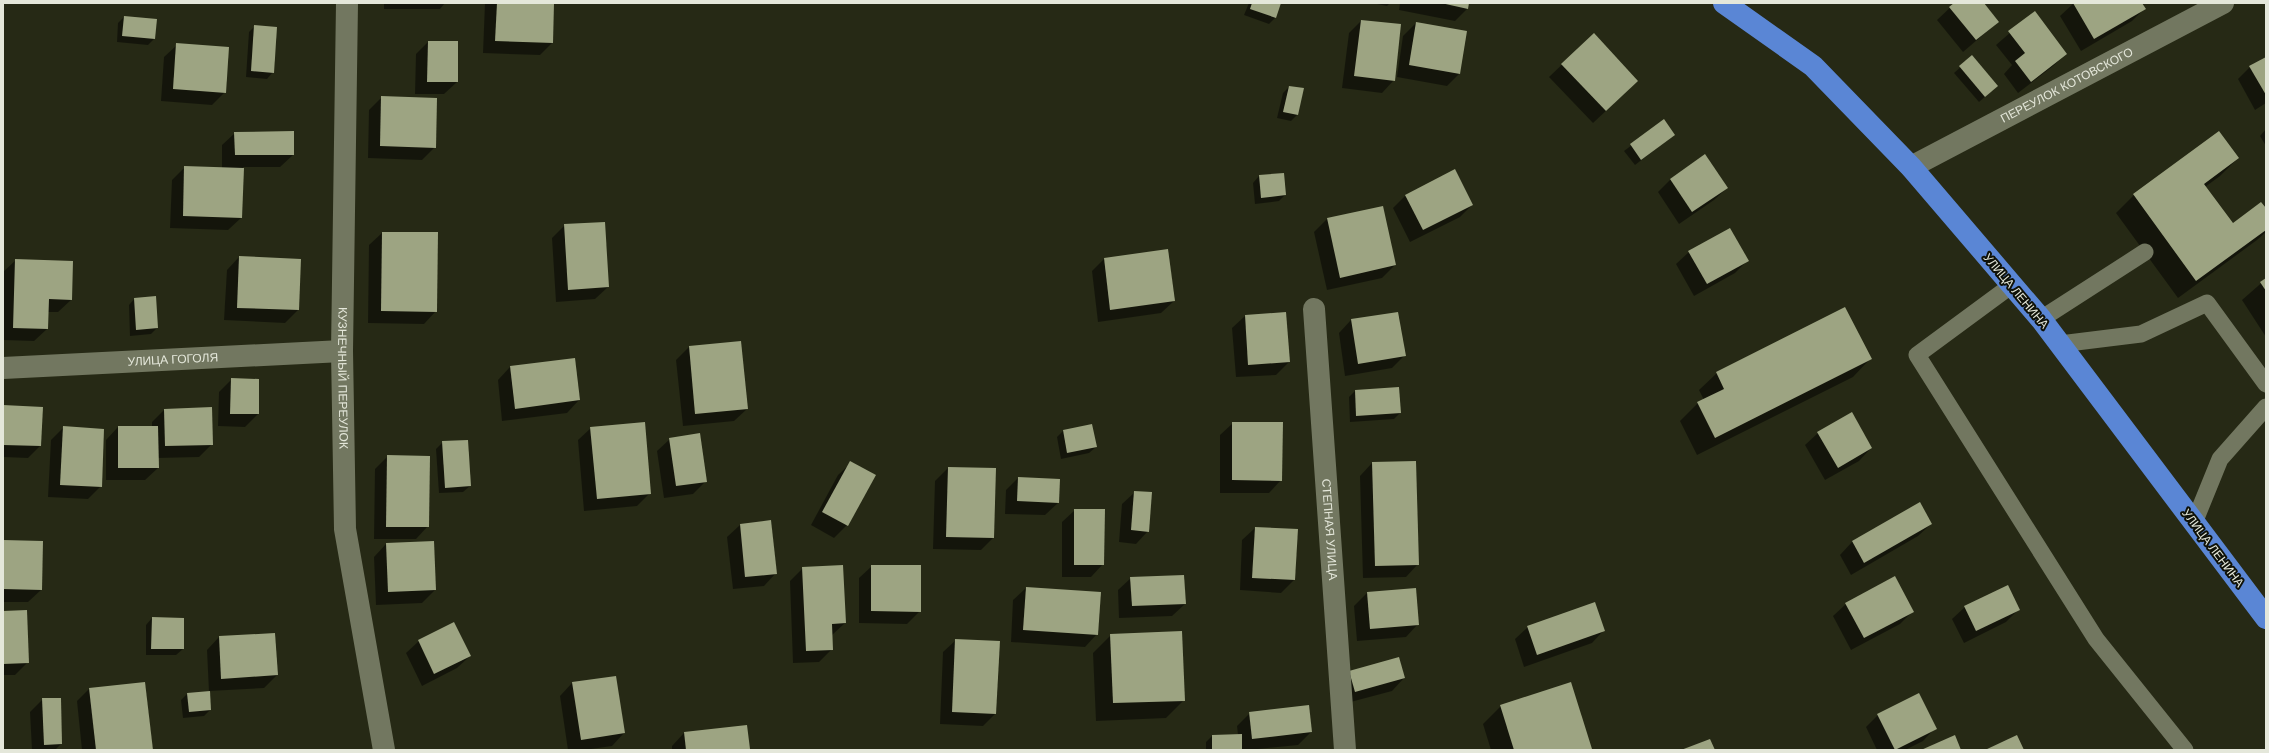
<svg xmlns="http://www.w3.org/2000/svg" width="2269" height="753" font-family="Arial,sans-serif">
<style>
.shadow{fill:#0007}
.building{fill:#9da482}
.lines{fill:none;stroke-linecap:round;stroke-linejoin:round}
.lane{stroke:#727760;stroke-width:17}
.street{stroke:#727760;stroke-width:22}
.highway{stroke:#5a86d5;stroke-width:22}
.labels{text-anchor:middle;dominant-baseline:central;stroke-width:4;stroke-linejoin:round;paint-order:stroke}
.street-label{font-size:12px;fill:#e4e7da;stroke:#0f1108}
</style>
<rect width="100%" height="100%" fill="#262915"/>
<g class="shadow">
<polygon points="384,3 445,3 440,9 384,9"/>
<polygon points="485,3 553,3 552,43 540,55 483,53"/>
<polygon points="1249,3 1280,3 1276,17 1269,24 1244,15"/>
<polygon points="1372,3 1390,3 1387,6"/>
<polygon points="1400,3 1468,3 1467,9 1455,21 1399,10"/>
<polygon points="1955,3 1983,3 1998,22 1963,52 1937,20"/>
<polygon points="2074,3 2141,3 2144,9 2132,21 2081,51 2060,16"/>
<polygon points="2034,12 2066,54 2053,66 2018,93 2004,74 2012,65 1996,45"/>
<polygon points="124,17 156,20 154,39 148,45 117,42 118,23"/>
<polygon points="1361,21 1394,80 1382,93 1342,88 1349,33"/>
<polygon points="1416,23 1460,73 1447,86 1397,77 1403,36"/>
<polygon points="255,26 273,72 267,79 246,77 249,32"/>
<polygon points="1593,35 1625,93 1593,123 1549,77"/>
<polygon points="428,42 457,82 444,94 415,94 416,54"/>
<polygon points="177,45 225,92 212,105 161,101 164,57"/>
<polygon points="1972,57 1997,86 1979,102 1954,73"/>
<polygon points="2266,58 2266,103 2255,110 2238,79 2250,67"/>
<polygon points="1289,87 1297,115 1291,121 1277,118 1283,93"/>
<polygon points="382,97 435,147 422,160 368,158 369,110"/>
<polygon points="1664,121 1674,135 1635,165 1624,151"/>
<polygon points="2266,129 2266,146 2260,136"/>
<polygon points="235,133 293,155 280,167 243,167 241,218 228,230 170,228 172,180 185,167 222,168 222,145"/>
<polygon points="2219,133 2238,158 2220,176 2205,187 2232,225 2266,210 2266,232 2257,240 2178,298 2116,213 2134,195"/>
<polygon points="1704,155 1727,188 1714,200 1679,224 1658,192 1670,180"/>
<polygon points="1455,170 1472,205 1460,217 1410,242 1393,208 1405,196"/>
<polygon points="1283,174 1285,195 1279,201 1255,204 1253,183 1259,176"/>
<polygon points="1382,207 1395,265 1382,278 1327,290 1314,232 1327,219"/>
<polygon points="565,225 608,287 595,299 556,302 552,238"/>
<polygon points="382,233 436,311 424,324 368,323 369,245"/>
<polygon points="1689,252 1747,261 1735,273 1694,296 1676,264"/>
<polygon points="239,257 298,310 285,323 224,320 227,270"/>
<polygon points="1104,259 1174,301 1161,313 1098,322 1092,271"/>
<polygon points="16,260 71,300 58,312 47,312 47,329 34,341 3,340 3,272"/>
<polygon points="2266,279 2266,337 2242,300"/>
<polygon points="135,298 157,328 151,334 130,336 129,305"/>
<polygon points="1245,316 1289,362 1276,375 1236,377 1232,328"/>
<polygon points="1351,320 1404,356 1392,368 1345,376 1339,333"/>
<polygon points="740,342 747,409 734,421 683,426 676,360 689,347"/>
<polygon points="574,359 579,400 567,413 502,421 498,380 510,367"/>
<polygon points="1870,359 1853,377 1697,455 1680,421 1698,403 1704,400 1699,390 1717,373"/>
<polygon points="232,379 258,380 258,414 245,427 218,426 219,392"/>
<polygon points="1355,391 1400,413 1394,419 1350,422 1349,397"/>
<polygon points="3,406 40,446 28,458 3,457"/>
<polygon points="164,410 212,444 199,457 157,458 158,468 145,480 106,480 106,440 118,427 152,427 152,422"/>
<polygon points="1233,423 1281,480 1269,493 1220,493 1220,435"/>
<polygon points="1091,425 1096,447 1089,453 1061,459 1057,437 1063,431"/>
<polygon points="64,427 101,486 88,499 48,497 51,440"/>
<polygon points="591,428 650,493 637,506 584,511 578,440"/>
<polygon points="1818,433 1871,448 1859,461 1825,480 1805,445"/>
<polygon points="670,439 706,481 693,494 664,498 657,451"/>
<polygon points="443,442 470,486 463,492 439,493 436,449"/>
<polygon points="388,456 428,526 416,539 374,539 375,469"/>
<polygon points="851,463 847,525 834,538 811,525 838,475"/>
<polygon points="1372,463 1418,564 1406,577 1363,578 1360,476"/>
<polygon points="948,468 993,538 981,550 933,549 935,481"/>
<polygon points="1018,478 1058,503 1045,515 1005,514 1006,490"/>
<polygon points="1135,492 1148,531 1136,544 1119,542 1122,504"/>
<polygon points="1919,504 1931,524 1918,536 1851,575 1840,555 1852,542"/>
<polygon points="1075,510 1103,564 1091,577 1062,577 1062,522"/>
<polygon points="771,521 776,573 764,586 733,589 727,537 740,525"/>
<polygon points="1255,528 1297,530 1294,580 1281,593 1240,590 1242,540"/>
<polygon points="3,541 41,590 28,602 3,602"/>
<polygon points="386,544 435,590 422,603 376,605 374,557"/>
<polygon points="872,566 920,611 907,624 859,623 859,578"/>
<polygon points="803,568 845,623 832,635 832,649 819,662 793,663 790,581"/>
<polygon points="1131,578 1185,604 1172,616 1119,618 1118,590"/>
<polygon points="1026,588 1097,634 1085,647 1011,642 1013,600"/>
<polygon points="1415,589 1418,624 1406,637 1357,641 1354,606 1367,593"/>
<polygon points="1846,604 1912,612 1900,624 1851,650 1833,616"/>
<polygon points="1965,607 2019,609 2006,622 1964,643 1952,619"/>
<polygon points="3,612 28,662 15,675 3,675"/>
<polygon points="152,618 183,649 176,655 146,655 146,625"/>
<polygon points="1528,627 1604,630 1592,643 1524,667 1515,639"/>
<polygon points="1111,635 1184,700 1166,718 1096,721 1093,653"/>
<polygon points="219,637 277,675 264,688 209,691 210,710 204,716 183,718 181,700 187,694 209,692 207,650"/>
<polygon points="956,640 995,714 983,726 940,724 943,652"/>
<polygon points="419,641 470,656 457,668 422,686 406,653"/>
<polygon points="1350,672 1404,678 1392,691 1343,704"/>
<polygon points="572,683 624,733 612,746 584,750 568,750 560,696"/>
<polygon points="89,689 152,750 82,750 77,701"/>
<polygon points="43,699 61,744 55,750 32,750 30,712"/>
<polygon points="1501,706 1591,748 1589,750 1491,750 1483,724"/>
<polygon points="1250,713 1311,732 1298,745 1248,750 1206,750 1206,742 1212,736 1238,735 1237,726"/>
<polygon points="1878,715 1935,728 1923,741 1905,750 1877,750 1866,727"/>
<polygon points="684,733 749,748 672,750 672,746"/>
</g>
<g class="building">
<polygon points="497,3 554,3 553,43 495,41"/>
<polygon points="1252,3 1281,3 1276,18 1250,9"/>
<polygon points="1441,3 1469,3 1468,9"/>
<polygon points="1954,3 1984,3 1999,22 1976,40 1949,7"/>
<polygon points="2073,3 2142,3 2146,9 2094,39"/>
<polygon points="2035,11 2067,54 2031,82 2015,61 2025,53 2008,31"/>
<polygon points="124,16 157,19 155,39 122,36"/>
<polygon points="1361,20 1401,24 1395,81 1354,76"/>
<polygon points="1416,22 1467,31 1460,74 1409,65"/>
<polygon points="254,25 277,27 274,73 251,71"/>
<polygon points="1594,33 1638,81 1606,111 1561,64"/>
<polygon points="428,41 458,41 458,82 427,82"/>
<polygon points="176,43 229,47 226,93 173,89"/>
<polygon points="1972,55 1998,86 1985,97 1959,66"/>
<polygon points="2266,57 2266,95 2249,66"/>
<polygon points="1289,86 1304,88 1298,115 1283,112"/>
<polygon points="381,96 437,98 436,148 380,146"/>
<polygon points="1664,119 1675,135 1641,160 1630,144"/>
<polygon points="294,131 294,155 235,155 234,132"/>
<polygon points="2219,131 2239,158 2204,184 2233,223 2261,202 2266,208 2266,230 2196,281 2133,194"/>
<polygon points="1705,154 1728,188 1692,212 1670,179"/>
<polygon points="184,166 244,168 242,218 183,216"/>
<polygon points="1455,169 1473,205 1423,230 1405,195"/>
<polygon points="1284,173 1286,195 1261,198 1259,175"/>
<polygon points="1383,206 1396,265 1340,278 1327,218"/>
<polygon points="605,222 609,287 568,290 564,224"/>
<polygon points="1730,228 1749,261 1707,284 1688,251"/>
<polygon points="382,232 438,232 437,312 381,311"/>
<polygon points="1168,249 1175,301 1110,310 1104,258"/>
<polygon points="239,256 301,259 299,310 237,308"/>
<polygon points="15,259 73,261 72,300 49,299 48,329 13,328"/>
<polygon points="2266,278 2266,291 2260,282"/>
<polygon points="156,296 158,328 136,330 134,298"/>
<polygon points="1845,307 1872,359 1715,438 1697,402 1724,389 1716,372"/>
<polygon points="1286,312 1290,362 1248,365 1245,315"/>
<polygon points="1398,312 1406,356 1358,364 1351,319"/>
<polygon points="741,341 748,409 695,414 689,346"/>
<polygon points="575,358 580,400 515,409 510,366"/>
<polygon points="231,378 259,379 259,414 230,414"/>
<polygon points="1399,387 1401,413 1356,416 1355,390"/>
<polygon points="3,405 43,407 41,446 3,445"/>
<polygon points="212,407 213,445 165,446 164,409"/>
<polygon points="1852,412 1872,448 1838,468 1817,432"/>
<polygon points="645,422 651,494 597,499 590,427"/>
<polygon points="1232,422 1283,422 1282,481 1232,480"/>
<polygon points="1092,424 1097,447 1067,453 1063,430"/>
<polygon points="63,426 104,429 102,487 60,485"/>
<polygon points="118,426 158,426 159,468 118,468"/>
<polygon points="700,433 707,482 676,486 669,438"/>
<polygon points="468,440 471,486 445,488 442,441"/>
<polygon points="387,455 430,456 429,527 386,527"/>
<polygon points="850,461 876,475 848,526 822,512"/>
<polygon points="1416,461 1419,565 1375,566 1372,462"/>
<polygon points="948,467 996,468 994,538 946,537"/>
<polygon points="1018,477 1060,479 1059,503 1017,501"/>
<polygon points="1134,491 1152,492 1149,532 1131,530"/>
<polygon points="1920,502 1932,524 1864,563 1852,541"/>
<polygon points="1074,509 1105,509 1104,565 1074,565"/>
<polygon points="771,520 777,574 745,577 740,524"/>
<polygon points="1255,527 1298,529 1295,580 1252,578"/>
<polygon points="3,540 43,541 42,590 3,589"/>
<polygon points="434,541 436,590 388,592 386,543"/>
<polygon points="843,565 846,623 832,624 833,650 806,651 802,567"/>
<polygon points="871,565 921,565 921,612 871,611"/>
<polygon points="1184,575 1186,604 1132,606 1130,577"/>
<polygon points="1895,576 1914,612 1864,638 1845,603"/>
<polygon points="2008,585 2020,610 1976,631 1964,606"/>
<polygon points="1026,587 1101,592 1098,635 1023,630"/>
<polygon points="1416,588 1419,625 1370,629 1367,592"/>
<polygon points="1595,602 1605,631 1537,655 1527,626"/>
<polygon points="27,610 29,663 3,664 3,611"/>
<polygon points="152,617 184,618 184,649 151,649"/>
<polygon points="454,622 471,656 434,674 418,640"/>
<polygon points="1182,631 1185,701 1113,703 1110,634"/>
<polygon points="275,633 278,675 221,679 219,636"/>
<polygon points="955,639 1000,641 996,714 952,712"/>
<polygon points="1399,657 1405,678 1355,692 1349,671"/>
<polygon points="616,676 625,733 581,740 572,682"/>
<polygon points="145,682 153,750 96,750 89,688"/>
<polygon points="1571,682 1592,749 1514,750 1500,705"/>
<polygon points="210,691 211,710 189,712 187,693"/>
<polygon points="1919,693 1937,729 1895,750 1877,714"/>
<polygon points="42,698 61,698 62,744 44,745"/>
<polygon points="1309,705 1312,732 1252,739 1249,712"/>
<polygon points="747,725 750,749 686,750 684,732"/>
<polygon points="1242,734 1242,750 1212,750 1212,735"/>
<polygon points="1955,735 1961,750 1921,750"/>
<polygon points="2017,735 2024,750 1985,750"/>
<polygon points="1710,739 1715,750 1681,750"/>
</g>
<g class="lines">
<g class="lane">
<polyline points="2012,285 1917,355 2096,639 2185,750"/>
<polyline points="2041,319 2145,252"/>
<polyline points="2060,344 2141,334 2207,303 2266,384"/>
<polyline points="2194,523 2220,459 2266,407"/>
</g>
<g class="street">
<path id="s1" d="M 347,3 L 342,351 L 345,529 L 384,750"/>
<path id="s2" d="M 1911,167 L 2223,3"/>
<path id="s3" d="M 1314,309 L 1345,750"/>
<path id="s4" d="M 3,368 L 342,351"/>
</g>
<polyline class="highway" points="1724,3 1813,66 1911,167 2041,319 2266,618"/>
</g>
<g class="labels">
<g class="street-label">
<text stroke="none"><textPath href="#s2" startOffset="176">ПЕРЕУЛОК КОТОВСКОГО</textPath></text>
<text transform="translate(2016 291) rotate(50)">УЛИЦА ЛЕНИНА</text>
<text stroke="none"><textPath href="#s4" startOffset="170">УЛИЦА ГОГОЛЯ</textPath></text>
<text stroke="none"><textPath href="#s1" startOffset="375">КУЗНЕЧНЫЙ ПЕРЕУЛОК</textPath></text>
<text stroke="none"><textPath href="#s3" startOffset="221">СТЕПНАЯ УЛИЦА</textPath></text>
<text transform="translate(2213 548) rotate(53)">УЛИЦА ЛЕНИНА</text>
</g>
</g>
<rect width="2269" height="753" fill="none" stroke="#e4e7da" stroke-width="8"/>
</svg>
